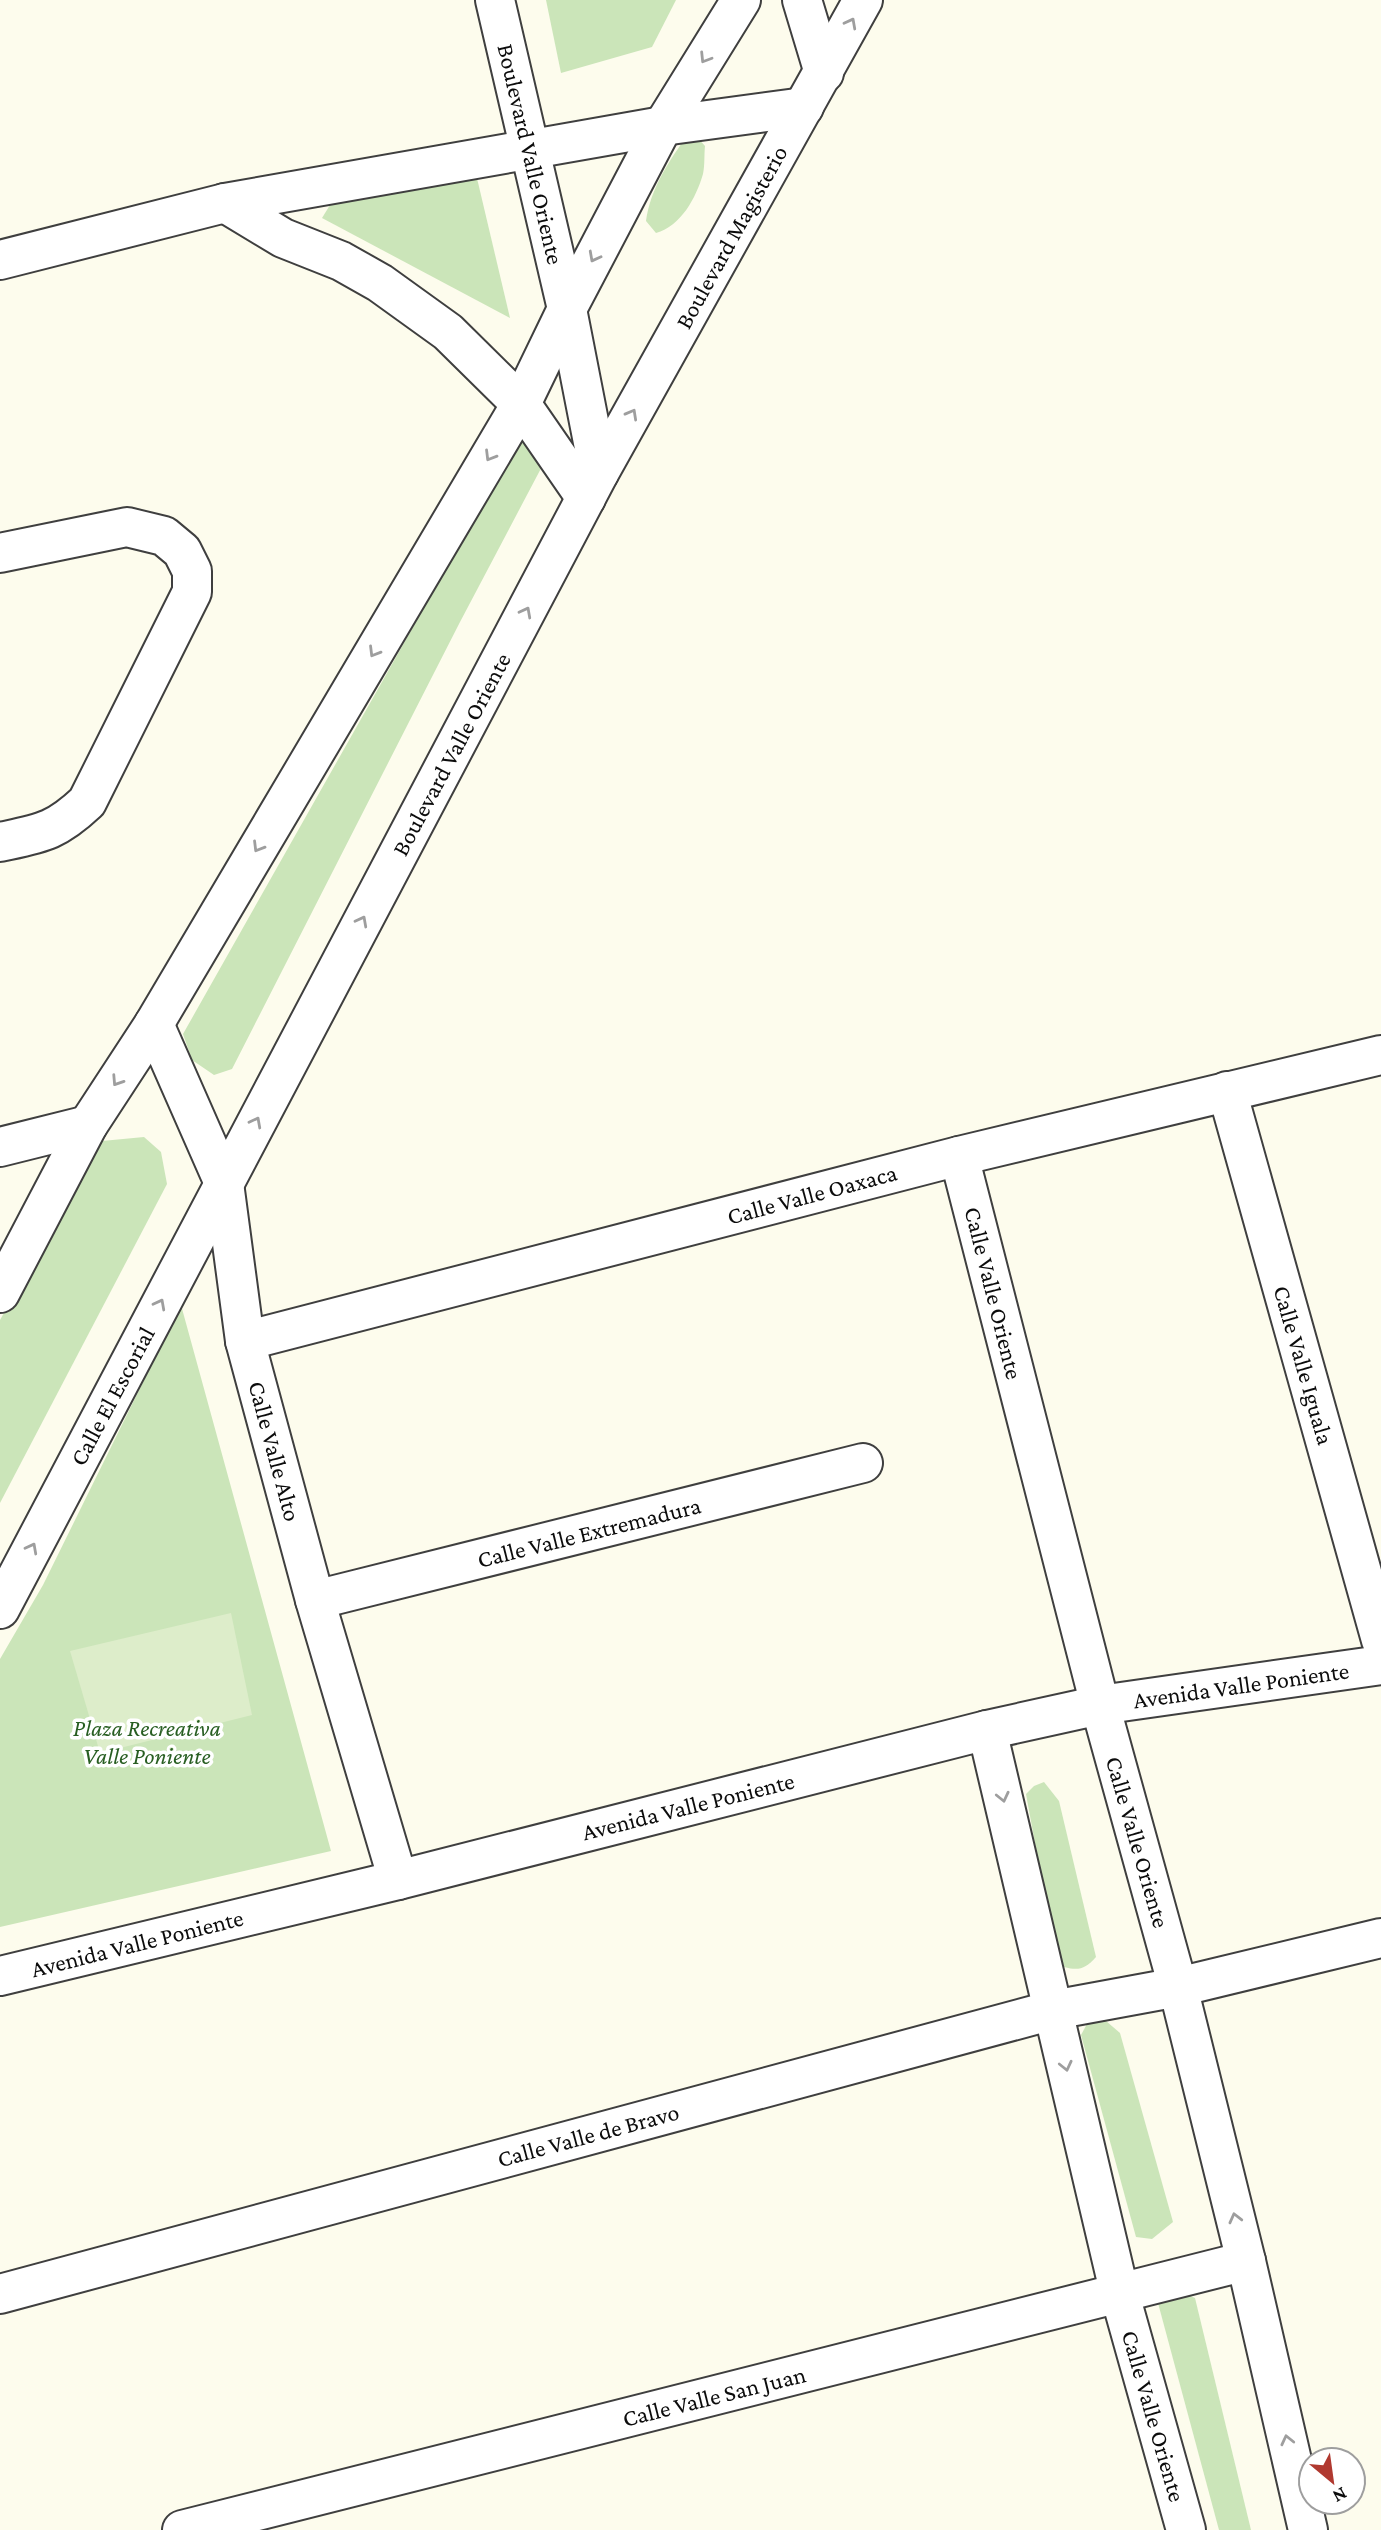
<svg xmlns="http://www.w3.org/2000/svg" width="1381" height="2530" font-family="'Crimson Pro',serif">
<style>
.green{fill:#cbe5b9}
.pitch{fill:#ddedca}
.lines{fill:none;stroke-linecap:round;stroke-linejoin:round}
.minor-casing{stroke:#3f3f3f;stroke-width:42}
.minor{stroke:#fff;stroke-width:38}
.oneway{stroke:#9e9e9e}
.labels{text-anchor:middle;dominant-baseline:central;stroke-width:7;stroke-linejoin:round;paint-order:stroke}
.street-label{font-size:24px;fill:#0c0c0c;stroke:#fff}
.park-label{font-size:24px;font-style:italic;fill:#285e22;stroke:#fff}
</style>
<rect width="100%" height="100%" fill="#fdfced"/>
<g class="green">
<polygon points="546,0 676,0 652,47 561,73"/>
<path d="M 697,137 L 705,146 C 704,155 705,165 703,174 C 696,198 681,226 656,233 L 646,221 C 650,191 667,164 684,140 Z"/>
<polygon points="476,174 510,318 322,218 330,205"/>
<polygon points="514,438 532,439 547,457 460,622 232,1069 214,1075 192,1060 183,1034 426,604"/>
<polygon points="144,1137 161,1152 167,1184 0,1503 0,1320 102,1141"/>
<polygon points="181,1305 331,1851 0,1927 0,1659 43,1585"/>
<path d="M 1044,1782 L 1059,1801 L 1096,1957 C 1085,1969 1079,1971 1064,1967 L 1049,1920 L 1026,1794 L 1034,1786 Z"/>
<polygon points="1099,2015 1120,2033 1173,2222 1152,2239 1136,2237 1081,2035 1088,2022"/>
<polygon points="1179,2291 1195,2298 1251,2530 1219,2530 1158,2303 1168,2294"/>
</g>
<polygon class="pitch" points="231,1613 252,1715 100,1753 70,1651"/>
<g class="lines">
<defs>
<g id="minor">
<polyline points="495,0 567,309 599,473"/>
<polyline points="802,0 824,73"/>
<polyline points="225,203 283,238 341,261 380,283 448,332 521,404 586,498"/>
<polyline points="0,260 225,203 663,126 804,107"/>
<path d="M 0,553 L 127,527 L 164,536 L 182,551 L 192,571 L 192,592 L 87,802 C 55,832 42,833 0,842"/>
<polyline points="154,1024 224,1183 245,1341 315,1600 398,1880"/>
<polyline points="1227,1091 1381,1640"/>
<polyline points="0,1147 88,1125"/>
<polyline points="959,1156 1100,1705 1178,1987 1246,2261 1308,2530"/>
<polyline points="0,1293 88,1125 154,1024 521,404 567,309 663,126 741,0"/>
<polyline points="245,1341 959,1156 1381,1055"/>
<polyline points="315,1600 863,1463"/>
<polyline points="0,1609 599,473 863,0"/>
<polyline points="987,1730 1120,2295 1186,2530"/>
<polyline points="0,1976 398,1880 987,1730 1100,1705 1381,1665"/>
<polyline points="0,2294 1053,2010 1178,1987 1381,1938"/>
<polyline points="182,2530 1246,2261"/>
</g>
</defs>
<use href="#minor" class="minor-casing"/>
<use href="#minor" class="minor"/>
</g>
<defs><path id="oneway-chevron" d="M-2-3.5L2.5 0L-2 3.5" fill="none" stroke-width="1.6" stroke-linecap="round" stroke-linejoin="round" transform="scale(1.75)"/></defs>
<g class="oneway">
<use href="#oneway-chevron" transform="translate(851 23) rotate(-62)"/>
<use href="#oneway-chevron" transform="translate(705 58) rotate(122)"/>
<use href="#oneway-chevron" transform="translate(594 257) rotate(118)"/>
<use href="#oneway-chevron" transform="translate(632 414) rotate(-61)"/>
<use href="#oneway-chevron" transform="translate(490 456) rotate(121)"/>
<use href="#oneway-chevron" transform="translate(526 612) rotate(-62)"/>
<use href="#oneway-chevron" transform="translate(374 652) rotate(121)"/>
<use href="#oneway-chevron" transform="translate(258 847) rotate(121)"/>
<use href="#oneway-chevron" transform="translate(362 921) rotate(-62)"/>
<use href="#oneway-chevron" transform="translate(117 1081) rotate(123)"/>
<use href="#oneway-chevron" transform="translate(256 1122) rotate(-62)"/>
<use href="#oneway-chevron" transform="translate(160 1304) rotate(-62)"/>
<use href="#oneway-chevron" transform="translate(32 1548) rotate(-62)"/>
<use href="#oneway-chevron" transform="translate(1003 1797) rotate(77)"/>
<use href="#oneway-chevron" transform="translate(1066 2066) rotate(77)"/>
<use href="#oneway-chevron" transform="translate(1235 2218) rotate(-104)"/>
<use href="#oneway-chevron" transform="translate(1287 2440) rotate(-103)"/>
</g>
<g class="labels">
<g class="street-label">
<text transform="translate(531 154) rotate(77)">Boulevard Valle Oriente</text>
<text transform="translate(731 237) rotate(-61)">Boulevard Magisterio</text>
<text transform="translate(451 754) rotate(-62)">Boulevard Valle Oriente</text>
<text transform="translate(812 1194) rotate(-15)">Calle Valle Oaxaca</text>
<text transform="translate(994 1293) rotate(76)">Calle Valle Oriente</text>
<text transform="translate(1304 1365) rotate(74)">Calle Valle Iguala</text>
<text transform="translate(112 1396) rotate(-62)">Calle El Escorial</text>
<text transform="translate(275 1451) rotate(75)">Calle Valle Alto</text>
<text transform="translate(589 1532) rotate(-14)">Calle Valle Extremadura</text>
<text transform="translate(1241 1685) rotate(-8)">Avenida Valle Poniente</text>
<text transform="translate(688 1806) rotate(-14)">Avenida Valle Poniente</text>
<text transform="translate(1138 1842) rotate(74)">Calle Valle Oriente</text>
<text transform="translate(137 1943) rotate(-14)">Avenida Valle Poniente</text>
<text transform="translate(588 2135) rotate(-15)">Calle Valle de Bravo</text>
<text transform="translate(714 2396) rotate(-14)">Calle Valle San Juan</text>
<text transform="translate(1154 2416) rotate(74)">Calle Valle Oriente</text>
</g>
<g class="park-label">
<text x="147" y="1727">Plaza Recreativa<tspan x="147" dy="28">Valle Poniente</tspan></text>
</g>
</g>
<g transform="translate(1332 2481) rotate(151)"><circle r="33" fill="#ffffff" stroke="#9e9e9e" stroke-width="2"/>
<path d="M0-5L12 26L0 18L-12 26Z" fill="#b03930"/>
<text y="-10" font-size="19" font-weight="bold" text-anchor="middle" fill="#0c0c0c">N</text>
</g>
</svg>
